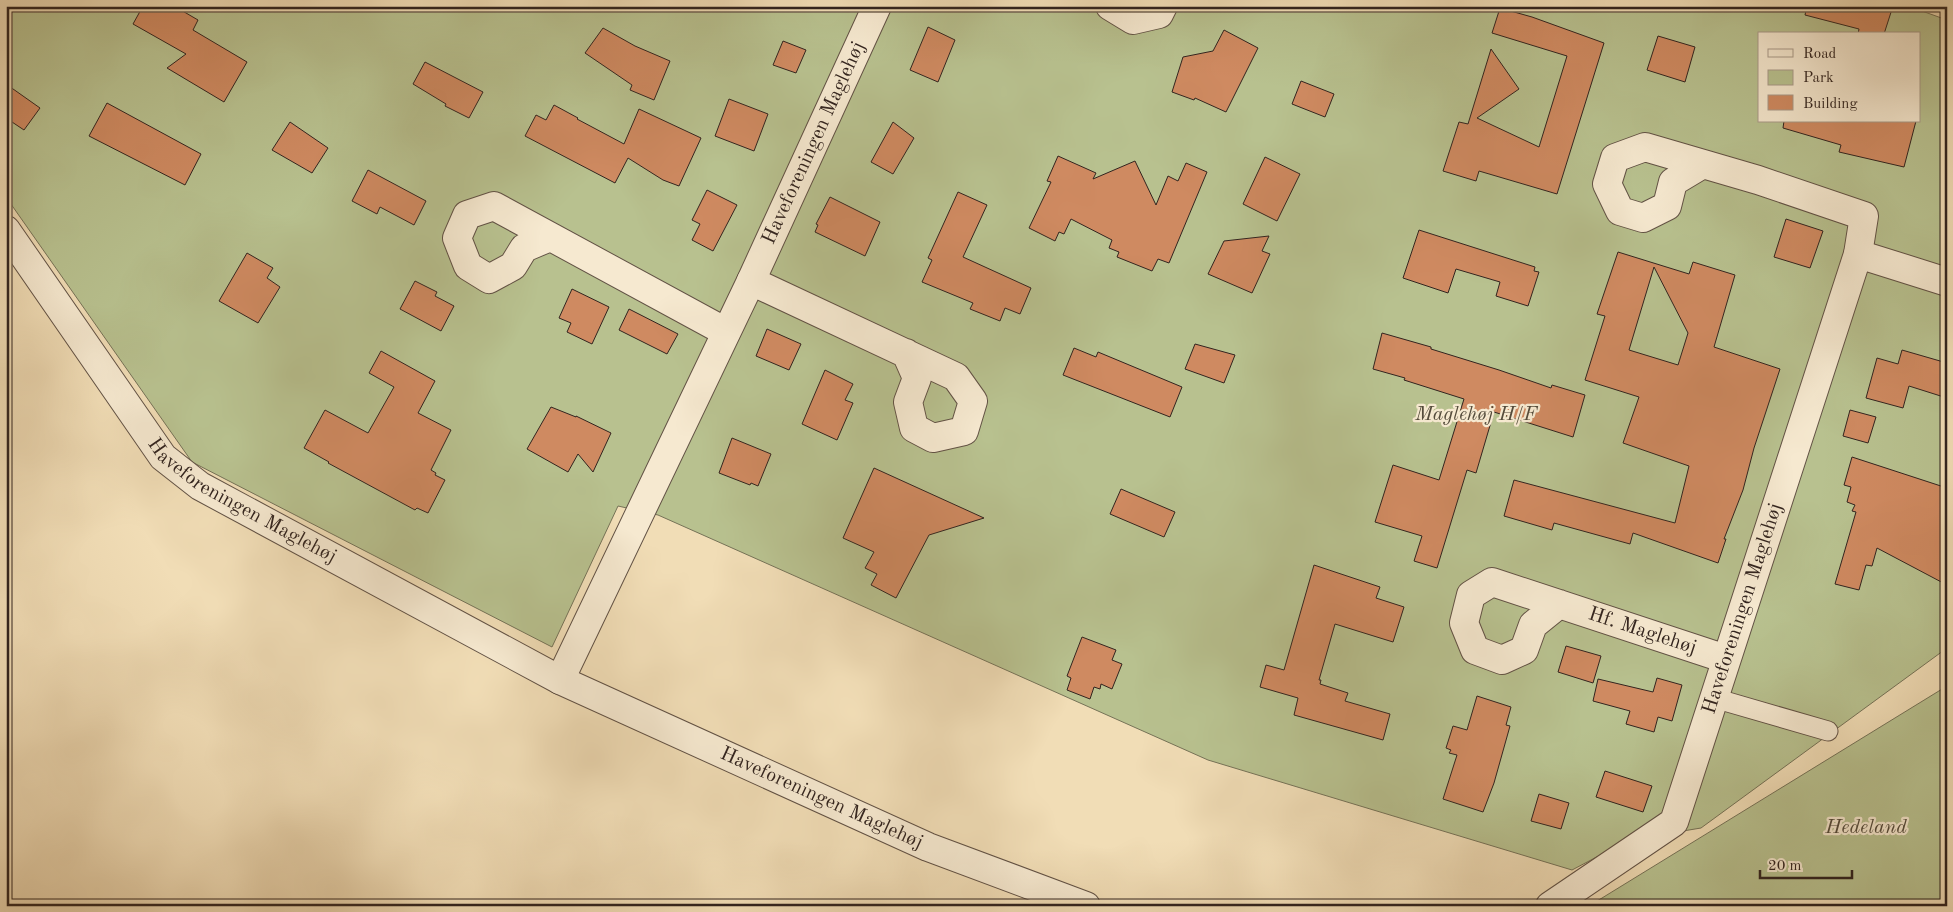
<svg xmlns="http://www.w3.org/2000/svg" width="1953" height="912" font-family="'Old Standard TT',serif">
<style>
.green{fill:#b8c18f;stroke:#757257;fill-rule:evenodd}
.building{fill:#cf8a61;stroke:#32241f;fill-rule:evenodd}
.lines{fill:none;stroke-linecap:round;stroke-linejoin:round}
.service-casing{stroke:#625245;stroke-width:21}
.minor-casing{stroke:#625245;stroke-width:30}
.service{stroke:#f6e9d0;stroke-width:19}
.minor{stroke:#f6e9d0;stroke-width:28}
.labels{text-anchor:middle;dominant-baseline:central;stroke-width:4.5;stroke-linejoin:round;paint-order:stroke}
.street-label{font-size:20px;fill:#32241f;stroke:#f6e9d0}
.park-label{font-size:20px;font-style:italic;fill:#544b3b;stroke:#f6e9d0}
</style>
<rect width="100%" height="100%" fill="#f1ddb6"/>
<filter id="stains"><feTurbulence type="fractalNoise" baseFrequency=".004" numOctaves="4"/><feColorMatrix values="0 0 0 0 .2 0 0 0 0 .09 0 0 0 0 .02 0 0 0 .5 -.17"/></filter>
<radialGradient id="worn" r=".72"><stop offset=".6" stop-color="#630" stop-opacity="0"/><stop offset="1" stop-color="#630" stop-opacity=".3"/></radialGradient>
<g class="green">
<path d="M 6,6 L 1908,6 L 1947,20 L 1947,648 L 1701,828 L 1629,840 L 1572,870 L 1208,760 L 658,515 L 618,506 L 552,647 L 192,462 L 6,197 ZM 1759,34 L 1919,34 L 1919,121 L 1759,121 Z"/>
<polygon points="1947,686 1947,906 1589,906"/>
</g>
<g class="building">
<polygon points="143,6 174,6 198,20 193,30 247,62 224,102 167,68 186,54 133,24"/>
<polygon points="1807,6 1893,6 1884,34 1858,34 1859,29 1805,15"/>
<polygon points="1500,8 1532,17 1604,43 1557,194 1479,171 1476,181 1443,171 1459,122 1468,124 1491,49 1519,89 1477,118 1539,147 1567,56 1492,33"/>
<polygon points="928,27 955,40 938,82 910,70"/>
<polygon points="603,28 635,46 670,61 654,100 630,90 632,85 585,53"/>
<polygon points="1224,30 1258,48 1226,112 1195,98 1194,100 1172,92 1183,57 1213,51"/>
<polygon points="1658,36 1695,47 1685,82 1647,70"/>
<polygon points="783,41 806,50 796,73 773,65"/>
<polygon points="425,62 483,92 469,118 445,106 446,104 413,84"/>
<polygon points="1301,81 1334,94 1325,117 1292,104"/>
<polygon points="6,84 40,108 24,130 6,118"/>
<polygon points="729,99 768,114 754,151 715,136"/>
<polygon points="107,103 201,154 185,185 89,136"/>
<polygon points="554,105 578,118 577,119 624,144 639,109 701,138 679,186 663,180 628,158 615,183 525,136 536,115 546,120"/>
<polygon points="1784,121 1916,121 1904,167 1839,152 1841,145 1783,128"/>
<polygon points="290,122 328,148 312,173 272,150"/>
<polygon points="893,122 914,138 893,174 871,162"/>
<polygon points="1058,156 1096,173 1093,179 1135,161 1156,205 1168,176 1178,181 1186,163 1207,172 1169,263 1158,259 1152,271 1117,257 1119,252 1109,248 1112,240 1071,219 1064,234 1059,232 1055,241 1029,228 1051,182 1047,181"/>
<polygon points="1265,157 1300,174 1277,221 1243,204"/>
<polygon points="368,170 426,201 414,225 380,207 377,214 352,201"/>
<polygon points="707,190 737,205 713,251 692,240 700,224 692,220"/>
<polygon points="958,192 987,205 963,257 1031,288 1020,314 1005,308 1000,321 970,309 973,303 922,282 932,260 928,258"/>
<polygon points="830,197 880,222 865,256 815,232 818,225 816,224"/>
<polygon points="1786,219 1823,231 1810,268 1774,257"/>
<polygon points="1419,230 1535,267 1534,271 1539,272 1528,306 1496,296 1500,282 1456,269 1448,293 1403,278"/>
<polygon points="1269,236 1262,251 1270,254 1252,293 1208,274 1224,241"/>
<path d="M 1618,252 L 1689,274 L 1693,262 L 1735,275 L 1714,347 L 1780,369 L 1754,448 L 1743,490 L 1724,539 L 1726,539 L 1718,563 L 1633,533 L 1630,544 L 1554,523 L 1552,530 L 1504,516 L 1514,480 L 1675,523 L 1689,466 L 1623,443 L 1639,397 L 1585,380 L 1605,316 L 1597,314 ZM 1654,267 L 1688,333 L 1678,365 L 1629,350 Z"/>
<polygon points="247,253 273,268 267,278 280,287 258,323 219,301"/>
<polygon points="415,281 437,292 435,296 454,306 441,331 400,309"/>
<polygon points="572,289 609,307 592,344 567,332 571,323 559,318"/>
<polygon points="629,309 678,334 667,354 619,330"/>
<polygon points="767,329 801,344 789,370 756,356"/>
<polygon points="1382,333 1431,347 1431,349 1499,370 1551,388 1552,385 1585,395 1573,437 1494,412 1476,473 1467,470 1437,568 1414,561 1422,536 1375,522 1393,465 1439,480 1464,399 1404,380 1405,378 1373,369"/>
<polygon points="1195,344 1235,355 1224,383 1185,369"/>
<polygon points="1074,348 1096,357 1098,352 1182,387 1170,417 1063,375"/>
<polygon points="1902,350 1947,363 1947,398 1909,386 1903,408 1866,398 1877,358 1898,364"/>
<polygon points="381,351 435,381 418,413 451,430 431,470 436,473 435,475 445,480 428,513 417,508 415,510 328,463 329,462 304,448 325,410 368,433 394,387 369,373"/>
<polygon points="825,370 853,384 845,400 853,403 837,440 802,424"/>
<polygon points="551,407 576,417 576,416 611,433 593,472 578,454 568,472 527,449"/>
<polygon points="1850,410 1876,417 1868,443 1843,436"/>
<polygon points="732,438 771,454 758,486 751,483 750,485 719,473"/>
<polygon points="1852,457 1947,488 1947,585 1877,548 1872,566 1866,565 1859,590 1835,584 1856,512 1852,511 1855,505 1847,502 1851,487 1844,485"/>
<polygon points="874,468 984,518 929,535 896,598 871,585 877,574 865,568 874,552 843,538"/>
<polygon points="1121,489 1175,512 1164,537 1110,514"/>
<polygon points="1314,565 1380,587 1376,598 1404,607 1393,642 1335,624 1319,680 1321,680 1320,684 1348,693 1345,701 1390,714 1383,740 1294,715 1298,698 1260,687 1266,665 1284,670"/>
<polygon points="1082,637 1116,650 1112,660 1122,664 1112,689 1101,684 1100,689 1094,687 1090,699 1067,690 1071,678 1067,676"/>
<polygon points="1566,646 1601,656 1593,683 1558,672"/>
<polygon points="1657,678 1682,685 1672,721 1658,717 1654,732 1626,724 1630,711 1593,701 1598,679 1653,692"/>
<polygon points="1477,696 1511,707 1506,725 1510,726 1494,783 1483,812 1443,799 1457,755 1449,753 1451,750 1446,748 1453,726 1467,730"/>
<polygon points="1605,771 1652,786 1643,812 1596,797"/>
<polygon points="1539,794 1569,803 1561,829 1531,821"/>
</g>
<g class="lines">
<defs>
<polyline id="service" points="1714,698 1828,731"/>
<g id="minor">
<polyline points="1110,6 1133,20 1159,14 1163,6"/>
<polyline points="1703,164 1673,182 1667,206 1643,218 1620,211 1607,184 1615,158 1645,147 1758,180 1864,216 1858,254"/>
<path id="s1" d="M 6,230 L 163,457 L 200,486 L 560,680 L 928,847 L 1086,906"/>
<polyline points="550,237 524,248 513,266 489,279 468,266 457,238 467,215 494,206 726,332"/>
<polyline points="751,281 956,377 973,401 964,431 933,438 914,428 908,402 917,378 906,353"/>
<path id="s2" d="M 1559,604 L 1533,625 L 1524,650 L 1502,660 L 1475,650 L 1464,623 L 1471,595 L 1492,582 L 1726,659"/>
<path id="s3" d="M 560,680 L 751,281 L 877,6"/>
<path id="s4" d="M 1550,906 L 1674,822 L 1858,254 L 1947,282"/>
</g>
</defs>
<use href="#service" class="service-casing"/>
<use href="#minor" class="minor-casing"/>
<use href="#service" class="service"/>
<use href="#minor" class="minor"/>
</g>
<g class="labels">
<g class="street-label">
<text stroke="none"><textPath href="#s3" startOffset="594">Haveforeningen Maglehøj</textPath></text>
<text stroke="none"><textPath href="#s1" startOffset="366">Haveforeningen Maglehøj</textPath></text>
<text stroke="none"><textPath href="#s4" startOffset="374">Haveforeningen Maglehøj</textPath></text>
<text stroke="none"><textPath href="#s2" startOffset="354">Hf. Maglehøj</textPath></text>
<text stroke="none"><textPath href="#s1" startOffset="1019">Haveforeningen Maglehøj</textPath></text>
</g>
<g class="park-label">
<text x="1476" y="415">Maglehøj H/F</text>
<text x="1866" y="828">Hedeland</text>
</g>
</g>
<rect width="1953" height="912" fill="none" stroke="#f1ddb6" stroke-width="25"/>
<rect x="8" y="8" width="1938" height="897" fill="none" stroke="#32241f" stroke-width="2.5"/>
<rect x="12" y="12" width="1928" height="887" fill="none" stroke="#32241f"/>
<rect x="1758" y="32" width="162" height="90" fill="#f6e9d0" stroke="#a89a89"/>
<rect x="1768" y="49" width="25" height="8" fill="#f6e9d0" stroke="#a89a89"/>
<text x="1803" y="58" font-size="15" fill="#32241f">Road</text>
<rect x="1768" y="70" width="25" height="15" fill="#b8c18f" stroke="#a89a89"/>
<text x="1803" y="82" font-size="15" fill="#32241f">Park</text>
<rect x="1768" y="95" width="25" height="15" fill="#cf8a61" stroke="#a89a89"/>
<text x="1803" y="108" font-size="15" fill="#32241f">Building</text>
<path d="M1760 870v8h92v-8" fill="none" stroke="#32241f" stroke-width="2.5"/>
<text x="1768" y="870" font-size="15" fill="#32241f" stroke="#f6e9d0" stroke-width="4" paint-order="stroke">20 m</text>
<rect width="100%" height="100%" filter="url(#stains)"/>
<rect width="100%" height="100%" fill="url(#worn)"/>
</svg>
